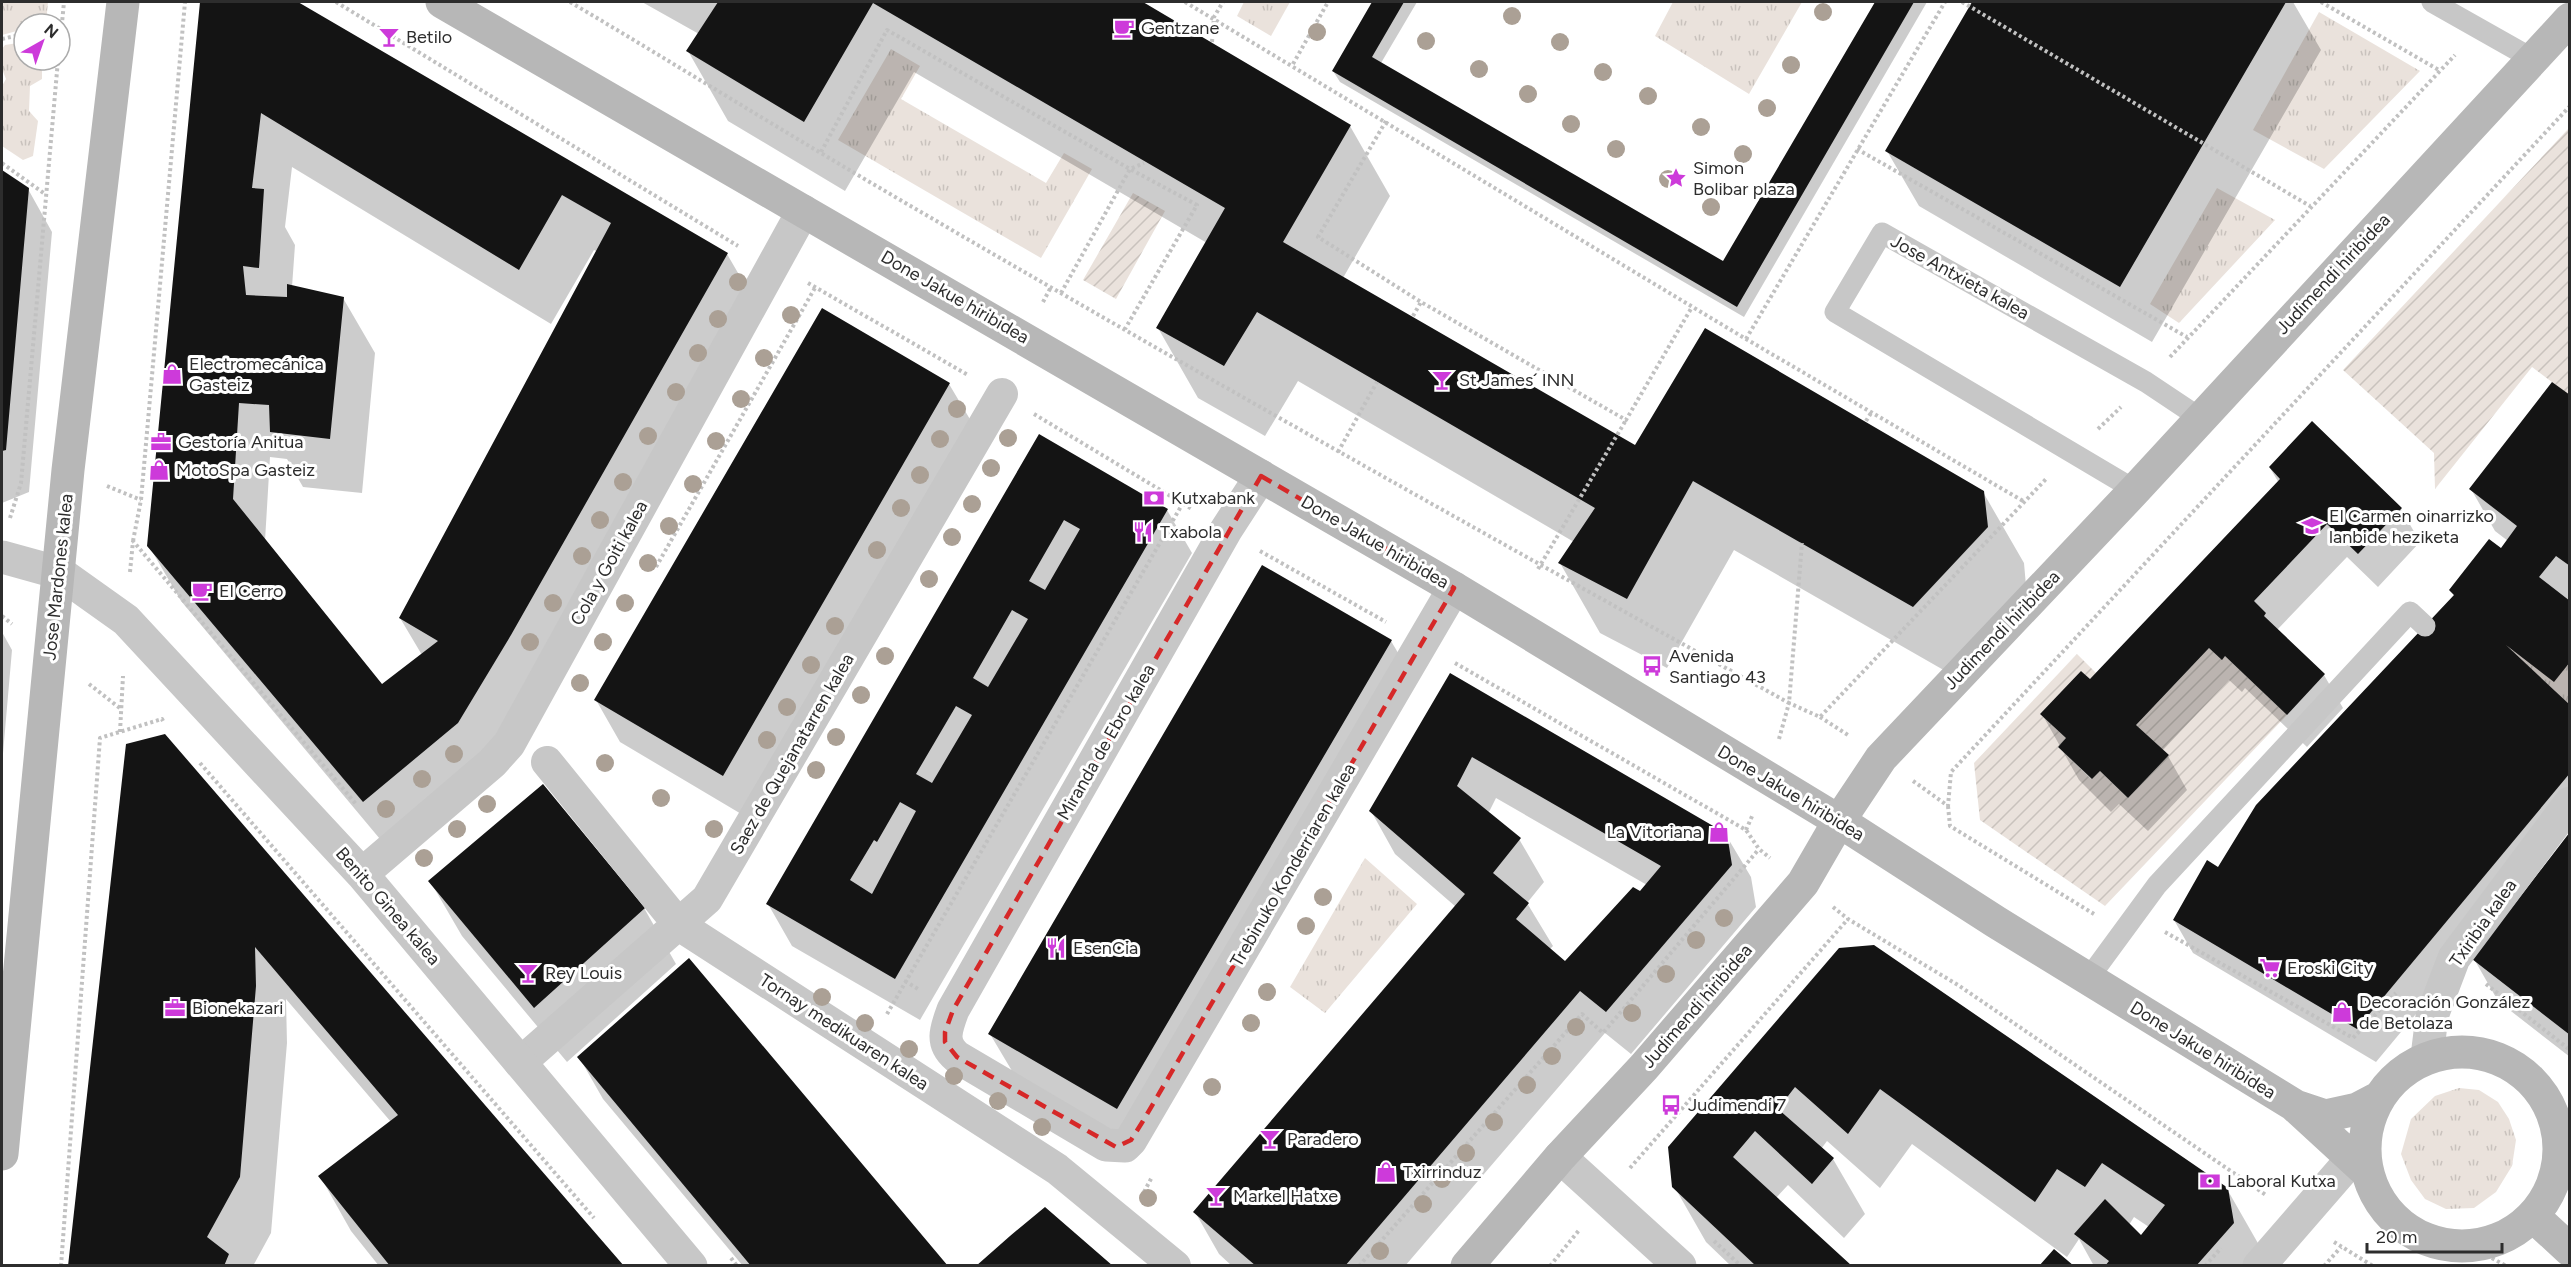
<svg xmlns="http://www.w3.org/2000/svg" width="2571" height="1267" viewBox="0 0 2571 1267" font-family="Figtree,sans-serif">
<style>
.grass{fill:url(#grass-tufts)}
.garden{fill:url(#garden-furrows)}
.shadow{fill:#0003;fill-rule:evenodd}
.building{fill:#141414;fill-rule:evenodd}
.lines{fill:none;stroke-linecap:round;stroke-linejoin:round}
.path{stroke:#c1c1c1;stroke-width:4;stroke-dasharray:3 3;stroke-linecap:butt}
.service{stroke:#c7c7c7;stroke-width:21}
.pedestrian{stroke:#c7c7c7;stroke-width:32}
.minor{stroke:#c7c7c7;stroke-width:33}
.secondary{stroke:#b7b7b7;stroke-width:33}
.tree{fill:#aba095}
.marked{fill:none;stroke:#d62828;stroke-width:4.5;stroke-dasharray:12 8;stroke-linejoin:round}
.labels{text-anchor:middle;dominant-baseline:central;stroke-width:6;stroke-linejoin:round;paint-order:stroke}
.poi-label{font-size:18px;fill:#2d2d2d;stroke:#fff;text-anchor:start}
.street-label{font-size:18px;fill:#2d2d2d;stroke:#fff}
</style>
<defs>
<pattern id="grass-tufts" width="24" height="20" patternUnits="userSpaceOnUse" patternTransform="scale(1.5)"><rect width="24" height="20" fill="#eae2dc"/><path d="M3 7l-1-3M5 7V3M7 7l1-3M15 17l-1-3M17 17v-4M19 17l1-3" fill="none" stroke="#c9c2bd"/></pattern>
<pattern id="garden-furrows" width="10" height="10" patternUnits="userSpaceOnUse" patternTransform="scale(1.5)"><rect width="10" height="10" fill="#eae2dc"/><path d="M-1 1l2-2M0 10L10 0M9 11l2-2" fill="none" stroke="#c9c2bd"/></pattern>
</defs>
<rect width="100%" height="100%" fill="#fff"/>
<path class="grass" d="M2 2H48L46 23 24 24V29L2 35Z
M1244 2H1290L1271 36 1237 16Z
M1673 2H1802L1749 94 1655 36Z
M2319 12 2420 71 2324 169 2253 130Z
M24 42V60H42V79L30 86 29 111 38 121 33 156 23 160 2 146V86L6 79 2 69V49L5 45Z
M891 49 920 66 901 99 1046 183 1064 153 1092 169 1041 258 838 140Z
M2217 188 2275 220 2179 323 2150 304Z
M2505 644 2569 662 2568 704Z
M1365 858 1417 904 1325 1013 1290 987Z
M2459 1088 2479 1090 2498 1102 2509 1119 2516 1140 2512 1166 2496 1192 2474 1208 2446 1209 2425 1199 2411 1180 2401 1154 2411 1119 2435 1096Z"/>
<path class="garden" d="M2569 128V395L2532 367 2435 489 2434 453 2343 370Z
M1133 193 1165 211 1116 299 1083 280Z
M2209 648 2222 659 2225 656 2287 715 2105 906 1980 820 1974 763 2077 654 2096 673 2090 679 2081 671 2040 714 2066 738 2058 747 2091 779 2100 771 2128 798 2169 755 2136 725Z"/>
<path class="shadow" d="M201 2H295L727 254 759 309 542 691 395 857 181 601 149 546ZM292 167 551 324 594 250 598 252 400 618 422 655 382 686 265 541 270 457 287 459 303 487 362 493 375 353 343 298 292 287 295 245 285 227Z
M642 2H1140L1350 126 1390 196 1343 278 1635 447 1983 492 2024 563 2027 597 1954 676 1734 550 1667 668 1600 633 1560 563 1574 542 1298 381 1265 436 1198 398 1158 328 1207 243 914 72 845 191 728 121 688 51 699 34Z
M1373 2H1417L1381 63 1724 264 1877 2H1927L1744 317 1340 82 1333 71Z
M1974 2H2293L2321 50 2152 342 1919 206 1887 151Z
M2 172 28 189 52 232 29 492 2 503Z
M949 384 974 426 748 818 620 742 596 700Z
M2570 397V829L2376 1062 2193 953 2174 920 2455 597 2451 590 2501 550 2508 541 2495 531 2471 489Z
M2312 423 2401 509 2420 542 2378 587 2347 557 2277 630 2324 675 2343 708 2307 747 2245 688 2242 692 2229 680 2162 751 2168 756 2187 790 2148 831 2119 804 2111 812 2079 780 2042 714 2090 682 2279 483 2270 468Z
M1040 436 1167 510 1192 553 920 1020 792 946 768 904Z
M2 632 12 650 2 765Z
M1391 641 1416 683 1142 1150 1015 1076 990 1034Z
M1450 675 1726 835 1751 877 1756 907 1631 1054 1605 1033 1405 1266H1232L1219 1254 1195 1212 1456 907 1395 854 1371 811ZM1496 798 1647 885 1565 963 1549 950 1553 946 1527 903 1544 882 1519 839 1488 814Z
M127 745 622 1266H379L351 1231 320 1176 391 1122 286 999 287 1043 271 1233 253 1266H70Z
M2570 834V1057L2498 1001 2474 959Z
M430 881 644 908 676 964 567 1062 462 936Z
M1840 950 2227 1189 2259 1245 2263 1266H2094L2079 1239 2067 1257 1912 1144 1880 1188 1827 1141 1821 1149 1833 1159 1865 1214 1844 1238 1788 1185 1776 1198 1850 1266H1731L1706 1242 1674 1186ZM2134 1217 2149 1227 2141 1237 2129 1225Z
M579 1057 946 1266H743L603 1099Z"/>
<path class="building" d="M200 2H298L728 253 511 635 458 723 363 802 147 546ZM261 113 519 270 562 195 611 223 399 618 438 641 382 684 233 499 239 403 269 405 270 432 330 439 344 297 287 284V297L246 295 243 266 259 268 264 189 252 188Z
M718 2H1143L1351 125 1283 242 1635 445 1705 328 1984 491 1988 527 1913 607 1693 481 1627 599 1558 563 1595 508 1257 312 1224 366 1156 328 1225 208 873 3 804 122 686 51Z
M1372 2H1404L1372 57 1723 261 1875 2H1914L1737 307 1332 71Z
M1972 2H2286L2120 287 1885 151Z
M2 170 29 188 6 450 2 451Z
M822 308 950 383 723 776 594 700Z
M2552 382 2570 395V566L2556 556 2539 577 2570 601V662L2554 682 2506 645 2570 705V773L2357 1029 2173 920 2207 860 2218 867 2256 805 2454 595 2449 590 2489 539 2501 548 2517 526 2469 489Z
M2312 421 2402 508 2358 554 2327 524 2254 601 2266 613 2264 616 2325 674 2287 715 2225 656 2222 660 2209 648 2136 725 2169 755 2128 798 2100 771 2092 779 2058 747 2066 738 2040 714 2081 671 2090 679 2280 479 2269 467Z
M1039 434 1168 509 895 979 766 904ZM1064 520 1080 529 1045 590 1029 581ZM1012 610 1028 619 988 687 973 678ZM956 706 972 715 932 783 916 774ZM900 802 916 811 872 894 850 880 874 840 877 842Z
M1262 565 1392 640 1117 1109 988 1034Z
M1450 673 1727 834 1732 865 1606 1012 1580 991 1345 1266H1256L1193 1212 1465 894 1369 811ZM1472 757 1661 866 1640 891 1633 887 1565 961 1516 919 1529 903 1493 873 1521 838 1457 786Z
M165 734 585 1221 624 1266H390L318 1176 398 1115 255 947 256 986 240 1177 207 1237 229 1254 224 1266H68L126 744Z
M543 784 645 908 534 1008 428 881Z
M2570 832V1035L2472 959Z
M1874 945 2228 1188 2234 1223 2196 1266H2105L2109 1261 2074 1234 2105 1199 2141 1235 2165 1205 2102 1163 2085 1187 2057 1169 2035 1202 1880 1089 1848 1134 1795 1087 1778 1109 1834 1158 1812 1184 1755 1131 1733 1157 1852 1266H1756L1672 1187 1668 1147 1839 948Z
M689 958 948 1266H751L577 1057Z
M1045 1207 1113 1266H976L1010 1236Z
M2054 1249 2074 1266H2039Z"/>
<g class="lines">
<path class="path" d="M336 2 738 246
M570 2C675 64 779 129 885 191 1184 366 1486 535 1789 703L1802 543
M1185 2 1746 339 2023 501
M1962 2 2310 206
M2321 2 2439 70
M2 39 24 34
M1212 42 1214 17 1223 2
M60 44 64 2
M1293 64 1328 2
M1386 121 1318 237 1421 302 1626 420 1692 307
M1857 149 2187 337
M821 152 887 30 1130 169 1197 205 1125 329
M2 163 45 194
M808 283 968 375
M1061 293 1130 169 1144 163
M1043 302 1051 287
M1413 316 1421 302
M1746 339 1945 2
M2170 357 2455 55
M1034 414 1192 509
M1866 421 1871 413
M2098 429 2121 407
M1338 452 1377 382
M107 486 141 500
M10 518 21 483 58 60
M133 541 141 500 185 2
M1260 551 1386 622
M656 567 816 286
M1538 569 1626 420
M130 572 133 541 356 804
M2 616 12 624
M1455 663 1746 830 1759 849 1770 858
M89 684 121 709
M1820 717 1848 735
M120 732 123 676
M1779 739 1789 703 1820 717 2047 478
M200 763 594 1218
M1913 781 1948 806 1951 772 2570 106
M1948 806 1950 826 2094 914
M1746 830 1753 814
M1833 907 1848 919 1958 985 2266 1195
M2165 932 2353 1038 2396 993
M905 981 918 989
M2486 984 2570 1050
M887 1014 1183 503
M1630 1168 1848 919
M1144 1192 1152 1177
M1714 1241 1741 1266
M2334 1242 2373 1266
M2471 1246 2506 1266
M731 1258 737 1266
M61 1266 100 738 162 719 163 721
M1359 1266 1582 1014 1603 1033 1759 849
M1550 1266 1580 1229
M2205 1266 2221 1248
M2324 1266 2341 1247"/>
<path class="service" d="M2432 2 2531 58
M2135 490 1835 312 1882 233 2146 382 2200 418
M2088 979 2157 885 2410 612 2425 626"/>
<path class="pedestrian" d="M547 762 679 925 1057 1169 1175 1266
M520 1063 707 899 1002 394"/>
<path class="minor" d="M1261 476 1226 530 953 1010C946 1029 940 1043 957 1057L1106 1145 1125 1146 1131 1140 1454 588
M2 557 60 573 126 620 362 874 691 1266
M362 874 492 763 509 744 803 211
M2427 1057 2432 1016 2454 958 2570 803
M2560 1154 2570 1153
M1560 1157 1680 1266
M2259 1266 2364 1145"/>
<path class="secondary" d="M442 2 1454 588 1839 821 1996 922 2294 1105 2366 1171
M2365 1149a97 97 0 1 1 194 0a97 97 0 1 1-194 0Z
M2295 1106 2325 1116 2357 1109 2378 1098
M2 1154 68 470 123 2
M2533 1216 2570 1250
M1467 1266 1560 1157 1644 1067 1803 883 1839 821 1881 758 2135 490 2570 19"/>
</g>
<g class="tree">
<circle cx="1823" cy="12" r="9"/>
<circle cx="1512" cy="16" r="9"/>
<circle cx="1317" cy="32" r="9"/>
<circle cx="1426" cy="41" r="9"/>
<circle cx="1560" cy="42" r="9"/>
<circle cx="1791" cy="65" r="9"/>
<circle cx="1479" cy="69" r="9"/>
<circle cx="1603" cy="72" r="9"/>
<circle cx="1528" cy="94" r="9"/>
<circle cx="1648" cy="96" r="9"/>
<circle cx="1767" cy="108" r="9"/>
<circle cx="1571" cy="124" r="9"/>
<circle cx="1701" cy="127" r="9"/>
<circle cx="1616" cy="149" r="9"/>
<circle cx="1743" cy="154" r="9"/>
<circle cx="1668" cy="179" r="9"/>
<circle cx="1711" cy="207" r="9"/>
<circle cx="738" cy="282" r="9"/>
<circle cx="791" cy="315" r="9"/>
<circle cx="718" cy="319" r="9"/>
<circle cx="698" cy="353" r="9"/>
<circle cx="764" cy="358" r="9"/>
<circle cx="676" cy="392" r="9"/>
<circle cx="741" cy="399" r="9"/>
<circle cx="957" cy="409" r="9"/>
<circle cx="648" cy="436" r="9"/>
<circle cx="1008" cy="438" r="9"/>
<circle cx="940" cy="439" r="9"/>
<circle cx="716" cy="441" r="9"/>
<circle cx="991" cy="468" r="9"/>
<circle cx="920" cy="475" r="9"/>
<circle cx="623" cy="482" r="9"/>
<circle cx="693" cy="484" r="9"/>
<circle cx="972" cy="504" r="9"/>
<circle cx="901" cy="508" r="9"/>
<circle cx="600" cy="520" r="9"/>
<circle cx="669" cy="526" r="9"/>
<circle cx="952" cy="537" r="9"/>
<circle cx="877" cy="550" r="9"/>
<circle cx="582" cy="556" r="9"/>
<circle cx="648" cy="563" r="9"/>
<circle cx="929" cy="579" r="9"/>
<circle cx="553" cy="603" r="9"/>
<circle cx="625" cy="603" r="9"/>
<circle cx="835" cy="626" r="9"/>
<circle cx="530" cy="642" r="9"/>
<circle cx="603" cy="642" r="9"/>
<circle cx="885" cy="656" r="9"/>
<circle cx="811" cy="665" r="9"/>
<circle cx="580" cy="683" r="9"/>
<circle cx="861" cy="695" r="9"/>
<circle cx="787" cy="707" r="9"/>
<circle cx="836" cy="737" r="9"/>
<circle cx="767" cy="740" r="9"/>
<circle cx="454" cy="754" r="9"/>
<circle cx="605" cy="763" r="9"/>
<circle cx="816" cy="770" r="9"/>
<circle cx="422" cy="779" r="9"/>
<circle cx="661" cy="798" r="9"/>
<circle cx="487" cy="804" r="9"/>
<circle cx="386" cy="809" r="9"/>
<circle cx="457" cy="829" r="9"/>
<circle cx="714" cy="829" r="9"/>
<circle cx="424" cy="858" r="9"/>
<circle cx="1323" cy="897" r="9"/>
<circle cx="1724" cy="918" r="9"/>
<circle cx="1306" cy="926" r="9"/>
<circle cx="1696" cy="940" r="9"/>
<circle cx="1666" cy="974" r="9"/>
<circle cx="1267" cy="992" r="9"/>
<circle cx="822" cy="997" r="9"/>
<circle cx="1632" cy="1013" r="9"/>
<circle cx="865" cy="1023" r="9"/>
<circle cx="1251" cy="1023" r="9"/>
<circle cx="1576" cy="1027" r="9"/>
<circle cx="909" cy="1049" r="9"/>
<circle cx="1552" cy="1056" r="9"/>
<circle cx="954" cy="1076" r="9"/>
<circle cx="1527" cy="1085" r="9"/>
<circle cx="1212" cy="1087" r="9"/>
<circle cx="998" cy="1101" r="9"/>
<circle cx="1494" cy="1122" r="9"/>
<circle cx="1042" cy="1127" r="9"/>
<circle cx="1466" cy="1153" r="9"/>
<circle cx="1442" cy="1179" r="9"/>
<circle cx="1148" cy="1198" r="9"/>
<circle cx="1423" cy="1204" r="9"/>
<circle cx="1380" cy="1251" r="9"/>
</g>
<path class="marked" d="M1261 476 1454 588 1143 1121 1131 1140 1116 1147 957 1057 945 1042V1032L953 1010Z"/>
<defs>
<g id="cafe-bare" transform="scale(1.62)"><path d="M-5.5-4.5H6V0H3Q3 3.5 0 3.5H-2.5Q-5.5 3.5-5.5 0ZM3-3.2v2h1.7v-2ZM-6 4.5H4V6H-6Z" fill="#cd3ada" stroke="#fff" stroke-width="2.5" paint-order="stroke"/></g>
<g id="bar-bare" transform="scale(1.62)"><path d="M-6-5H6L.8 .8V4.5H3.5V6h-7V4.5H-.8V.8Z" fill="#cd3ada" stroke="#fff" stroke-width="2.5" paint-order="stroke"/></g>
<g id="sight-bare" transform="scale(1.62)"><path d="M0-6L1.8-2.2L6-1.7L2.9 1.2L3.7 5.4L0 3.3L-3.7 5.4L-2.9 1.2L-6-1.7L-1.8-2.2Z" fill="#cd3ada" stroke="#fff" stroke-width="2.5" paint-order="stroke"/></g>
<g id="shop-bare" transform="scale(1.62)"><path d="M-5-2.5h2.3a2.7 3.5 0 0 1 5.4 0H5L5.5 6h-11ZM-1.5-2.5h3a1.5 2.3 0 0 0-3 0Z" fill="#cd3ada" stroke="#fff" stroke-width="2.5" paint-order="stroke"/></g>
<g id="office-bare" transform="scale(1.62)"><path d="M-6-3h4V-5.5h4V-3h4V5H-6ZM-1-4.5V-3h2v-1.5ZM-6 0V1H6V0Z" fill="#cd3ada" stroke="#fff" stroke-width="2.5" paint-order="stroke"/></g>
<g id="bank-bare" transform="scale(1.62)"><path d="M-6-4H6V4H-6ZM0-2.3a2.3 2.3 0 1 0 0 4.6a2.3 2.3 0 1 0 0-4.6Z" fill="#cd3ada" stroke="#fff" stroke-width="2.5" paint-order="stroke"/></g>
<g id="university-bare" transform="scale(1.62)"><path d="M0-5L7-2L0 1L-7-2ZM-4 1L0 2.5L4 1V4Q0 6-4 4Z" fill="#cd3ada" stroke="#fff" stroke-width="2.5" paint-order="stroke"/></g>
<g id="restaurant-bare" transform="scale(1.62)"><path d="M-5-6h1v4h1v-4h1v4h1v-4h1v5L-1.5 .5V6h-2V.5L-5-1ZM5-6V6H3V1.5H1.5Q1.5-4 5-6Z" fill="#cd3ada" stroke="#fff" stroke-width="2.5" paint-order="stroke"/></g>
<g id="bus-bare" transform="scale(1.62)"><path d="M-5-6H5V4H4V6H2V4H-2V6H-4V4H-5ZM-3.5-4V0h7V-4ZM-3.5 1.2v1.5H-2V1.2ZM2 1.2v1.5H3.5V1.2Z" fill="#cd3ada" stroke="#fff" stroke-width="2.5" paint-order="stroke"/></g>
<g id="supermarket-bare" transform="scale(1.62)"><path d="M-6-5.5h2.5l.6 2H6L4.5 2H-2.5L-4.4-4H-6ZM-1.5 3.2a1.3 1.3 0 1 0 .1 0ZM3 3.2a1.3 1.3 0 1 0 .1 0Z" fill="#cd3ada" stroke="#fff" stroke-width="2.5" paint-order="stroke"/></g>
</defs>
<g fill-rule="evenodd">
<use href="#cafe-bare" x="1124" y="28"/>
<use href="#bar-bare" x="389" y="37"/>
<use href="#sight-bare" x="1676" y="178"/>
<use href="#shop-bare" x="172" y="374"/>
<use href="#bar-bare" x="1442" y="380"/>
<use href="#office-bare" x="161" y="442"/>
<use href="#shop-bare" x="159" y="470"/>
<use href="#bank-bare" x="1154" y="498"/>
<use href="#university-bare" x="2312" y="526"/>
<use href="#restaurant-bare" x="1143" y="532"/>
<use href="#cafe-bare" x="202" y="591"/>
<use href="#bus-bare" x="1652" y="666"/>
<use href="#shop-bare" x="1719" y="832"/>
<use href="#restaurant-bare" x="1056" y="948"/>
<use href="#supermarket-bare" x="2270" y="968"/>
<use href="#bar-bare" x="528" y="973"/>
<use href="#office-bare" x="175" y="1008"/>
<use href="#shop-bare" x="2342" y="1012"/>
<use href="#bus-bare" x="1671" y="1105"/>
<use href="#bar-bare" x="1270" y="1139"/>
<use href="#shop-bare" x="1386" y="1172"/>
<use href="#bank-bare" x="2210" y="1181"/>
<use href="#bar-bare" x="1216" y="1196"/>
</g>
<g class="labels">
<g class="poi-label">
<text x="1141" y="28">Gentzane</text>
<text x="406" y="37">Betilo</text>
<text x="1693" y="168">Simon<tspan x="1693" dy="21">Bolibar plaza</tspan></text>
<text x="189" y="364">Electromecánica<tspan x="189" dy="21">Gasteiz</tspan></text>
<text x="1459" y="380">St James´ INN</text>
<text x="178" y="442">Gestoría Anitua</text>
<text x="176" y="470">MotoSpa Gasteiz</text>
<text x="1171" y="498">Kutxabank</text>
<text x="2329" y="516">El Carmen oinarrizko<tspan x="2329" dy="21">lanbide heziketa</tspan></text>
<text x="1160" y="532">Txabola</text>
<text x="219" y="591">El Cerro</text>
<text x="1669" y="656">Avenida<tspan x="1669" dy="21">Santiago 43</tspan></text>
<text x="1702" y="832" text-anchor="end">La Vitoriana</text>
<text x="1073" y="948">EsenCia</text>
<text x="2287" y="968">Eroski City</text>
<text x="545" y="973">Rey Louis</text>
<text x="2359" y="1002">Decoración González<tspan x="2359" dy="21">de Betolaza</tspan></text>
<text x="192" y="1008">Bionekazari</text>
<text x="1688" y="1105">Judimendi 7</text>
<text x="1287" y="1139">Paradero</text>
<text x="1403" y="1172">Txirrinduz</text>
<text x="2227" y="1181">Laboral Kutxa</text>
<text x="1233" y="1196">Markel Hatxe</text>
</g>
<g class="street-label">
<text transform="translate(2333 274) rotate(-47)">Judimendi hiribidea</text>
<text transform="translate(1960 277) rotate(29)">Jose Antxieta kalea</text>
<text transform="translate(955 297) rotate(30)">Done Jakue hiribidea</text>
<text transform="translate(1375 542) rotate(30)">Done Jakue hiribidea</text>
<text transform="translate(609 563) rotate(-61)">Cola y Goiti kalea</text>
<text transform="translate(58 577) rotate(-84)">Jose Mardones kalea</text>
<text transform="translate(2002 630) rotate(-46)">Judimendi hiribidea</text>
<text transform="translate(1106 742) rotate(-60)">Miranda de Ebro kalea</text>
<text transform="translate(792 754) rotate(-60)">Saez de Quejanatarren kalea</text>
<text transform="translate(1791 793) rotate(31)">Done Jakue hiribidea</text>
<text transform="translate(1293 865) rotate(-60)">Trebinuko Konderriaren kalea</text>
<text transform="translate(388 906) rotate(49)">Benito Ginea kalea</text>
<text transform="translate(2483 923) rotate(-55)">Txiribia kalea</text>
<text transform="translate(1697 1006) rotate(-49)">Judimendi hiribidea</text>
<text transform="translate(844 1032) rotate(33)">Tornay medikuaren kalea</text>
<text transform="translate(2203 1050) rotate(32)">Done Jakue hiribidea</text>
</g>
</g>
<rect width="2571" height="1267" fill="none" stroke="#2d2d2d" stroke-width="6"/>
<g transform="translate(42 42) rotate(40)"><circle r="28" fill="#ffffff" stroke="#ababab" stroke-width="1.5"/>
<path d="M0-4.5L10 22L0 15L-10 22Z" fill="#cd3ada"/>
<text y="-9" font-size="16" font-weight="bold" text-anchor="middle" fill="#2d2d2d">N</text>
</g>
<path d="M2367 1243v9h135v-9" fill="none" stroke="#2d2d2d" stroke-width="3"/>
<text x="2376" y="1243" font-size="18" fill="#2d2d2d" stroke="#ffffff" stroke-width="4.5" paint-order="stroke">20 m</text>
</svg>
